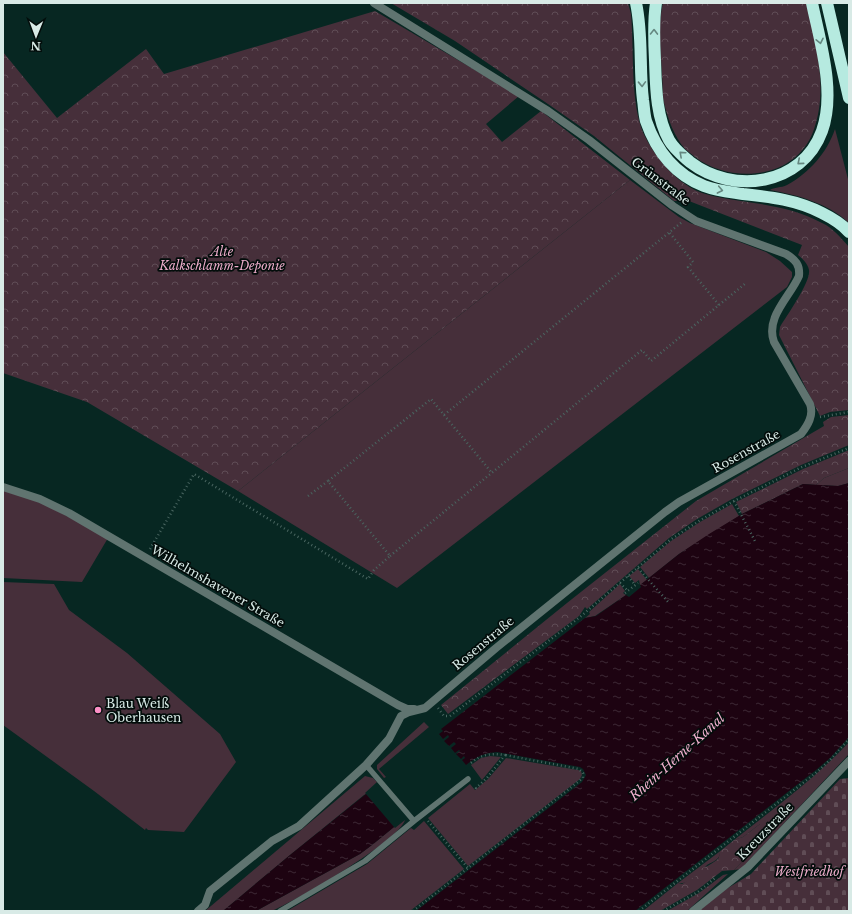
<svg xmlns="http://www.w3.org/2000/svg" width="852" height="914" viewBox="0 0 852 914" font-family="'Libre Baskerville',serif">
<style>
.green{fill:#462f3a}
.forest{fill:url(#forest-crowns)}
.cemetery{fill:url(#cemetery-stones)}
.water{fill:url(#water-ripples)}
.lines{fill:none;stroke-linecap:round;stroke-linejoin:round}
.path{stroke:#4a6661;stroke-width:2.5;stroke-dasharray:1 3;stroke-linecap:butt}
.lane{stroke:#607470;stroke-width:5.5}
.street{stroke:#607470;stroke-width:8}
.highway{stroke:#b6eae0;stroke-width:12}
.oneway{stroke:#658780}
.poi-dot{fill:#fb8fc5;stroke:#030d0b;stroke-width:1.5}
.labels{text-anchor:middle;dominant-baseline:central;stroke-width:3.5;stroke-linejoin:round;paint-order:stroke}
.street-label{font-size:12px;fill:#d8eae6;stroke:#030d0b}
.park-label{font-size:12px;font-style:italic;fill:#ebabc9;stroke:#030d0b}
.poi-label{font-size:12px;fill:#d8eae6;stroke:#030d0b;text-anchor:start}
.water-label{font-size:13px;font-style:italic;fill:#f1b0cf;stroke:#030d0b}
</style>
<defs>
<pattern id="forest-crowns" width="20" height="18" patternUnits="userSpaceOnUse"><rect width="20" height="18" fill="#462f3a"/><path d="M2 6a3 3 0 1 1 6 0M12 15a3 3 0 1 1 6 0" fill="none" stroke="#604d56"/></pattern>
<pattern id="cemetery-stones" width="16" height="16" patternUnits="userSpaceOnUse"><rect width="16" height="16" fill="#462f3a"/><path d="M2 7V4a2 2 0 0 1 4 0v3zM10 15v-3a2 2 0 0 1 4 0v3z" fill="#604d56"/></pattern>
<pattern id="water-ripples" width="26" height="14" patternUnits="userSpaceOnUse"><rect width="26" height="14" fill="#1d0311"/><path d="M2 4q2-2 4 0t4 0M15 11q2-2 4 0t4 0" fill="none" stroke="#3d2834"/></pattern>
</defs>
<rect width="100%" height="100%" fill="#072722"/>
<path class="green" d="M835 129 849 183V223C828 203 797 195 770 190 774 187 781 188 787 185 809 173 827 153 835 129Z
M630 180 679 217 690 223 766 252 780 261 792 272V277L787 287 397 588 238 491Z
M849 468V483L838 486 816 485 824 478Z
M3 490 39 501 108 538 82 582 3 578Z
M732 504 739 516 679 554 649 578 640 567 671 541 700 522Z
M638 569 647 580 640 585 639 580 635 583 629 576Z
M3 582 54 584 69 610 127 653 220 734 236 762 184 832 148 830 146 828 145 830 94 791 3 725Z
M620 584 625 591 623 593 626 595 595 616 585 618 590 614 589 612Z
M424 722 429 727 379 769 386 777 384 778 377 769V765Z
M849 742V754L741 869 734 870 776 826 760 824 743 837 734 840C773 809 815 779 849 742Z
M490 756 501 757 482 780 471 765 481 758Z
M506 758 578 770 581 771 582 775 580 779 468 866 428 818 470 784 475 790 488 779Z
M365 776 373 778 377 782 365 793 366 794 364 795 290 855 223 911H205Z
M405 820C399 841 297 900 274 910 269 912 261 911 256 911L360 854 372 845 394 827 395 828Z
M424 821 464 869 410 911H287L367 864 411 828 414 830Z
M719 852C719 854 720 856 718 858 716 861 710 863 707 865 700 872 690 885 678 883Z"/>
<path class="forest" d="M391 3H628L631 14C634 48 631 88 639 120 642 134 651 148 660 160 671 174 685 187 702 193 715 197 728 199 741 201 769 205 797 209 822 223 833 228 841 238 849 247V410L830 412 820 416 779 335 780 327C787 315 811 282 809 270 808 264 803 259 798 255L802 245 689 201H674L594 136 548 104 455 41Z
M663 3H807C816 44 829 90 813 132 795 179 732 185 695 157 692 154 688 152 685 149 674 136 668 119 664 103 662 94 663 84 662 76 661 52 657 26 663 3Z
M375 11 519 96 486 124 502 142 541 111 630 180 238 491 87 402 3 373V52L57 118 146 49 164 74Z
M849 415V445L801 465 732 499 697 519 669 538 587 609 585 607 579 616 448 714 441 705 567 603 696 501 824 426 823 422 831 417Z
M849 450V468L824 478 816 485 803 484 742 514 736 502 803 469Z
M771 821 776 822V826L734 870 722 871 697 890 660 911H643L678 883 682 884 696 876V871L699 869C703 869 715 862 718 859 720 856 719 854 719 852L734 840 743 837 760 824Z
M728 874 687 911H667L699 893 723 875Z"/>
<path class="cemetery" d="M849 778V911H699L723 891 751 874 840 779Z"/>
<path class="water" d="M849 483V737L830 758 816 770 635 911H416L582 782 586 775 583 769 580 767 497 752C484 753 476 757 466 765L462 760 465 758 464 756 461 759 456 754 460 751 459 750 455 753 451 748 456 744 454 742 449 746 444 741 449 737 448 735 443 739 439 734 443 731 441 729 585 618 596 616 626 595 629 597 641 587 640 585 679 554 709 534 742 514 803 484 838 486Z
M366 794 394 827 372 845 360 854 256 911H223L290 855Z"/>
<g class="lines">
<path class="path" d="M719 305 746 283
M444 415 492 473
M820 417 849 412
M308 496 328 481
M734 501 756 543
M150 549 194 474 368 579 374 570 390 556 328 481 431 399 444 415 682 222
M390 556 642 350 651 361 719 305 688 267 693 262 669 232
M638 568 669 603
M628 576 635 585
M620 583 628 591
M625 593 638 583
M438 708 444 716H450L580 617 670 540 699 521 734 501 802 467 849 448
M471 763C481 754 492 753 505 755L487 778 476 788 474 785
M428 821 468 868
M413 911 583 778V773L579 769 505 755
M639 911 817 772 831 759 849 739
M663 911 698 892 715 878"/>
<path class="lane" d="M414 821 468 779
M280 911 365 861 414 821 366 765"/>
<path class="street" d="M3 487 40 499 69 513 398 705 407 709H414
M198 911 205 905 210 891 272 841 299 826 366 765 389 739 401 716 409 712 425 708 496 648 665 512 679 502 801 434C808 425 814 415 810 404L774 342C765 317 790 297 799 276 800 265 796 260 786 254L696 221 673 206 589 140 548 111 374 3
M693 911 748 867 849 761"/>
<path class="highway" d="M636 3C643 35 639 68 643 100 644 106 644 114 646 121 656 150 674 174 704 186 717 191 730 192 743 194 771 197 797 200 822 213 832 218 842 224 849 232
M656 3C653 22 654 41 655 60 656 88 656 116 669 140 674 149 682 155 690 162 733 195 802 186 822 131 836 92 820 42 812 3
M827 3 849 98"/>
</g>
<defs><path id="oneway-chevron" d="M-2-3.5L2.5 0L-2 3.5" fill="none" stroke-width="1.6" stroke-linecap="round" stroke-linejoin="round"/></defs>
<g class="oneway">
<use href="#oneway-chevron" transform="translate(654 32) rotate(-89)"/>
<use href="#oneway-chevron" transform="translate(820 41) rotate(78)"/>
<use href="#oneway-chevron" transform="translate(642 84) rotate(88)"/>
<use href="#oneway-chevron" transform="translate(682 154) rotate(-138)"/>
<use href="#oneway-chevron" transform="translate(800 162) rotate(140)"/>
<use href="#oneway-chevron" transform="translate(720 190) rotate(11)"/>
</g>
<circle class="poi-dot" cx="98" cy="710" r="4"/>
<g class="labels">
<g class="street-label">
<text transform="translate(661 181) rotate(37)">Grünstraße</text>
<text transform="translate(746 451) rotate(-29)">Rosenstraße</text>
<text transform="translate(218 586) rotate(30)">Wilhelmshavener Straße</text>
<text transform="translate(483 643) rotate(-40)">Rosenstraße</text>
<text transform="translate(765 831) rotate(-46)">Kreuzstraße</text>
</g>
<g class="park-label">
<text x="222" y="251">Alte<tspan x="222" dy="14">Kalkschlamm-Deponie</tspan></text>
<text x="809" y="871">Westfriedhof</text>
</g>
<g class="poi-label">
<text x="106" y="703">Blau Weiß<tspan x="106" dy="14">Oberhausen</tspan></text>
</g>
<g class="water-label">
<text transform="translate(677 757) rotate(-42)">Rhein-Herne-Kanal</text>
</g>
</g>
<rect width="852" height="914" fill="none" stroke="#d8eae6" stroke-width="8"/>
<g transform="translate(36 36) rotate(181)" stroke="#030d0b" stroke-width="3" paint-order="stroke">
<path d="M0-3L7 15L0 10L-7 15Z" fill="#d8eae6"/>
<text y="-6" font-size="11" font-weight="bold" text-anchor="middle" fill="#d8eae6">N</text>
</g>
</svg>
